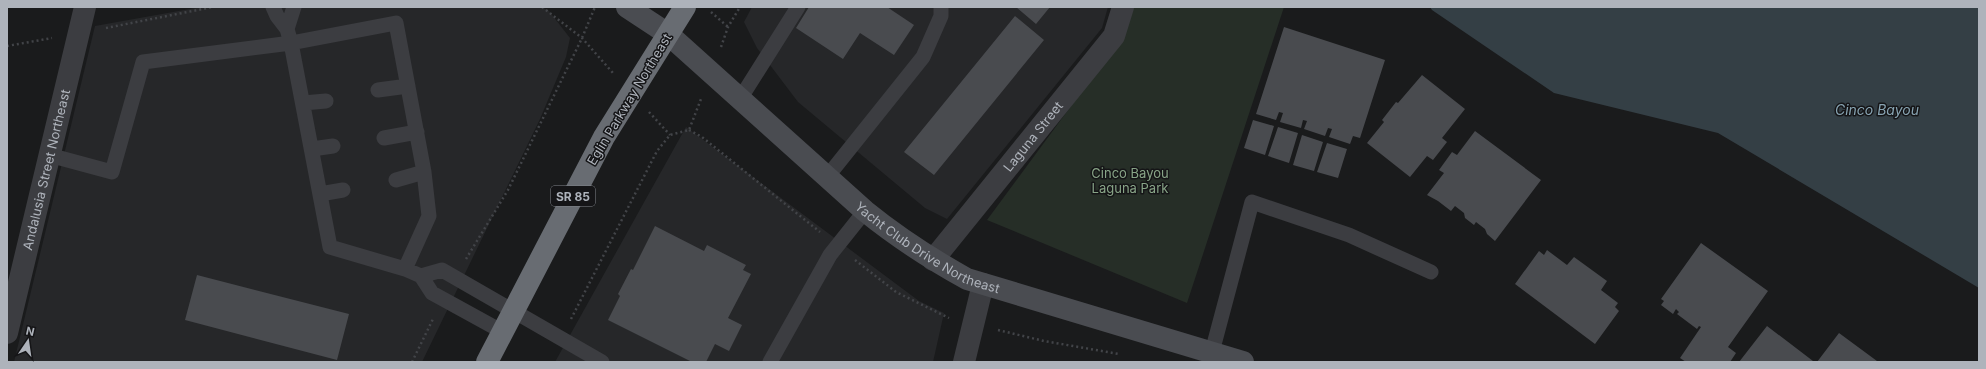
<svg xmlns="http://www.w3.org/2000/svg" width="1986" height="369" viewBox="0 0 1986 369" font-family="Inter,sans-serif">
<style>
.built{fill:#262729}
.green{fill:#262e27}
.water{fill:#343f45}
.building{fill:#494b4f}
.lines{fill:none;stroke-linecap:round;stroke-linejoin:round}
.path{stroke:#424448;stroke-width:2.5;stroke-dasharray:2 3;stroke-linecap:butt}
.lane{stroke:#3c3d41;stroke-width:15}
.street{stroke:#3c3d41;stroke-width:22}
.secondary{stroke:#4a4c51;stroke-width:22}
.highway{stroke:#686c72;stroke-width:22}
.labels{text-anchor:middle;dominant-baseline:central;stroke-width:3;stroke-linejoin:round;paint-order:stroke}
.shield{fill:#151517;stroke:#80848a;stroke-width:1}
.shield-label{font-size:12px;font-weight:bold;fill:#aeb3bb}
.street-label{font-size:13px;fill:#aeb3bb;stroke:#151517}
.park-label{font-size:13px;fill:#88a487;stroke:#151517}
.water-label{font-size:14px;font-style:italic;fill:#88a4b2;stroke:#151517}
</style>
<rect width="100%" height="100%" fill="#1a1b1c"/>
<path class="built" d="M201 7H542L549 11 570 38 566 57 540 119 422 362H14L95 26Z
M752 7H1108L1102 28 947 219 925 208 798 102 757 48 744 22Z
M686 127 919 301 944 313 933 362H555Z"/>
<path class="green" d="M1129 7H1284L1187 303 987 220 1088 83Z"/>
<path class="water" d="M1430 7H1979V288L1718 133 1554 93 1432 10Z"/>
<path class="building" d="M809 7H887L914 25 894 55 860 33 843 59 796 28Z
M1016 7H1050L1036 24Z
M1015 16 1044 40 934 175 904 152Z
M1284 27 1385 60 1360 138 1353 136 1350 144 1329 137 1332 129 1328 128 1325 136 1304 129 1307 121 1303 120 1301 128 1280 122 1283 113 1279 112 1276 120 1256 114Z
M1422 75 1465 109 1442 138 1447 142 1433 160 1427 156 1410 177 1367 143 1384 122 1382 120 1396 102 1398 103Z
M1253 120 1274 126 1265 155 1244 148Z
M1278 127 1298 133 1289 163 1268 156Z
M1475 131 1541 180 1495 241 1487 234 1485 229 1476 222 1474 225 1465 218 1464 213 1455 206 1451 211 1438 201 1427 195 1444 173 1439 170 1452 152 1457 155Z
M1302 135 1323 142 1314 171 1293 165Z
M1327 143 1347 149 1338 178 1317 172Z
M655 226 704 251 707 245 746 265 743 270 751 274 728 318 742 325 729 351 715 344 706 362H692L608 320 620 296 618 294 631 269 633 270Z
M1701 243 1768 291 1728 347 1736 353 1730 362H1686L1680 358 1701 327 1699 326 1697 329 1677 314 1679 312 1676 309 1673 314 1661 305 1664 301 1661 299Z
M1547 250 1567 265 1574 257 1607 281 1601 290 1618 303 1615 307 1619 311 1595 344 1515 284 1539 251 1544 255Z
M197 275 349 314 337 360 185 320Z
M1767 326 1813 361V362H1739Z
M1839 333 1877 361 1876 362H1817Z"/>
<g class="lines">
<path class="path" d="M542 7 582 38 613 73
M711 12 728 27
M106 28 213 7
M7 46 52 38
M721 47 728 27 740 7
M649 112 670 135
M689 130 702 137 820 232
M466 259 508 190 582 38 595 7
M855 260 896 292 949 318
M571 319 657 151 670 135 689 130 701 99
M998 330 1044 341 1119 354
M412 362 433 319"/>
<path class="lane" d="M287 29 294 7
M378 90 408 86
M740 99 798 7
M303 103 326 101
M384 138 417 132
M312 149 333 146
M49 155 112 172 143 62 291 43 287 29 277 16 273 7
M827 177 923 57 941 16V7
M396 180 424 172
M320 194 343 190
M405 269 429 216 424 172 396 23 291 43 330 247 405 269 421 276 432 293 503 332
M421 276 442 270 602 362
M1212 352 1252 202 1349 235 1431 272
M770 362 830 255 865 211"/>
<g class="street">
<path id="s1" d="M933 260 1114 36 1123 7"/>
<path id="s2" d="M7 333 85 7"/>
<path d="M964 362 983 284"/>
</g>
<path class="secondary" id="s3" d="M627 7 668 34 865 211C897 237 931 259 967 279L1243 362"/>
<path class="highway" d="M487 362 604 137 685 7"/>
</g>
<g class="labels">
<rect class="shield" x="551" y="186" width="44" height="20" rx="3"/>
<g class="shield-label">
<text x="573" y="196">SR 85</text>
</g>
<g class="street-label">
<text transform="translate(629 99) rotate(-59)">Eglin Parkway Northeast</text>
<text stroke="none"><textPath href="#s1" startOffset="159">Laguna Street</textPath></text>
<text stroke="none"><textPath href="#s2" startOffset="168">Andalusia Street Northeast</textPath></text>
<text stroke="none"><textPath href="#s3" startOffset="387">Yacht Club Drive Northeast</textPath></text>
</g>
<g class="park-label">
<text x="1130" y="173">Cinco Bayou<tspan x="1130" dy="15">Laguna Park</tspan></text>
</g>
<g class="water-label">
<text x="1877" y="109">Cinco Bayou</text>
</g>
</g>
<rect width="1986" height="369" fill="none" stroke="#aeb3bb" stroke-width="16"/>
<g transform="translate(28 341) rotate(13)" stroke="#151517" stroke-width="3" paint-order="stroke">
<path d="M0-3L7 15L0 10L-7 15Z" fill="#aeb3bb"/>
<text y="-6" font-size="11" font-weight="bold" text-anchor="middle" fill="#aeb3bb">N</text>
</g>
</svg>
